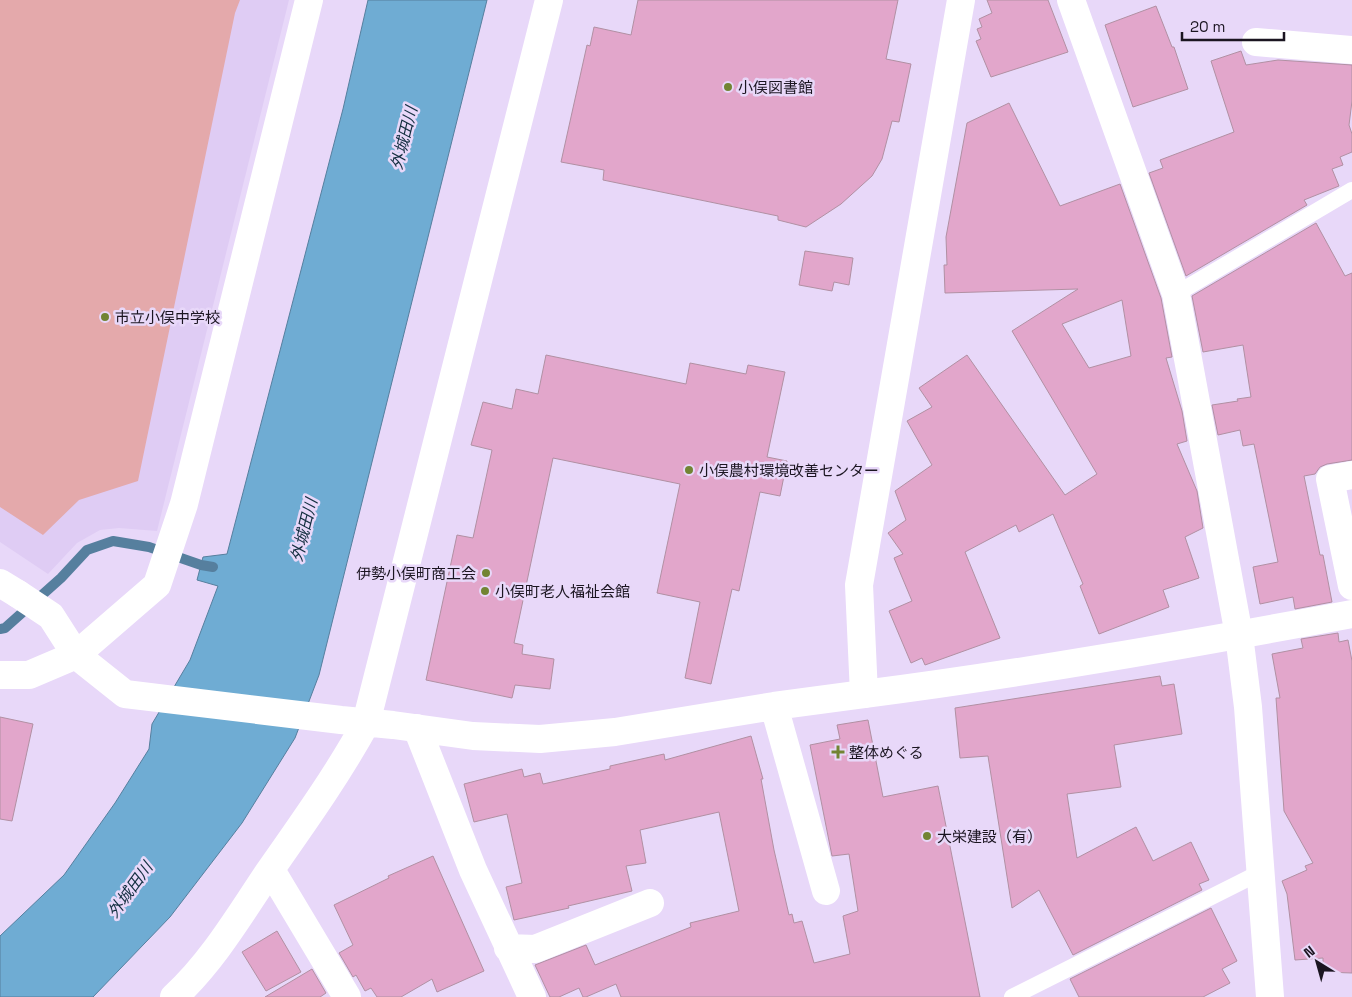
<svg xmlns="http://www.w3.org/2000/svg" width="1352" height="997" viewBox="0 0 1352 997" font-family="'Space Grotesk','Noto Sans JP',sans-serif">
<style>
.built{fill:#dfccf4}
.green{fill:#e4a9ab}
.water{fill:#6facd3;stroke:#567f9e}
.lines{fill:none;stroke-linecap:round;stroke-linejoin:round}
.stream{stroke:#567f9e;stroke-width:10}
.building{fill:#e2a6cb;stroke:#b190a3;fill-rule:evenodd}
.lane{stroke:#fff;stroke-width:16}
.street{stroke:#fff;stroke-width:28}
.secondary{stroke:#fff;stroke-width:28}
.poi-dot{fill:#728433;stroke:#e8d8f9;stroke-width:2}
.labels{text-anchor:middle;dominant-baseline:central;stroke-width:5;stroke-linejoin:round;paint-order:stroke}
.poi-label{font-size:15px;fill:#1b1521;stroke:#e8d8f9;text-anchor:start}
.water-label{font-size:16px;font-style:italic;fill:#122e3f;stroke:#e8d8f9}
</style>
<rect width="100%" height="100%" fill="#e8d8f9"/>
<path class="built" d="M0 0H289L157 531 119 528 100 530 77 543 48 574 0 542Z"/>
<path class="green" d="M0 0H240L235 13 138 481 79 500 43 535 0 507Z"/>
<path class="water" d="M368 0H487L319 675 295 738 242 823 170 917 93 997H0V936L64 875 115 803 149 749 152 724 190 660 218 586 197 580 203 557 227 554 343 109Z"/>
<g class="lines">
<path class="stream" d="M0 629 5 628 61 578 87 550 113 541 149 547 201 565 213 567"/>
</g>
<path class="building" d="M638 0H898L886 59 911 64 899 122 892 121 882 159 872 176 841 204 806 227 778 220V216L603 180 604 170 561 162 587 45 590 46 594 27 631 35Z
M987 0H1048L1068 52 991 77 976 41 981 39 977 29 982 27 979 19 992 13Z
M1156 6 1172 47H1174L1188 89 1133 107 1105 25Z
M1241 51 1246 65 1278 60 1352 65V101L1349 125 1352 134V152L1340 157 1343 165 1332 169 1339 186 1304 200 1307 205 1186 276 1149 173 1163 168 1160 160 1234 132 1211 61Z
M1009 103 1060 206 1120 184 1161 298 1172 357 1166 358 1182 411 1187 441 1177 444 1197 491 1203 528 1185 537 1199 578 1163 590 1169 607 1099 634 1080 586 1083 584 1053 514 1019 532 1016 525 965 552 1000 638 925 665 922 658 911 663 889 611 912 601 894 558 903 554 888 533 906 520 895 491 932 465 907 421 932 407 919 388 967 355 1065 495 1097 474 1012 331 1078 289 945 293 944 265H947L946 237 967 123ZM1122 300 1131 356 1089 368 1062 324Z
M1316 223 1345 276 1352 273V460L1327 464 1320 467 1315 474 1304 476 1320 555H1323L1332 602 1295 609 1293 597 1260 604 1253 567 1278 562 1254 444 1243 446 1240 430 1218 435 1212 405 1238 401 1237 399 1251 397 1243 345 1203 352 1192 296Z
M805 251 853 258 849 285 834 282 832 291 799 285Z
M546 355 686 384 690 363 746 374 748 365 785 372 767 457 787 461 780 496 760 492 739 591 732 589 711 684 685 678 700 602 657 593 680 484 553 458 514 643 523 645 522 654 554 659 550 689 515 685 512 698 426 680 457 535 473 538 492 450 471 445 483 402 512 409 516 389 538 394Z
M1338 633 1339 642 1348 640 1352 661V973L1323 972V958L1295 960 1287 894 1282 881 1307 870 1305 866 1313 863 1284 811 1276 698H1280L1272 654 1303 648 1301 639Z
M1160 676 1162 686 1174 684 1182 734 1114 745 1121 787 1067 794 1077 858 1136 827 1153 861 1191 842 1209 880 1199 884 1202 890 1073 955 1039 890 1012 908 988 756 960 758 955 708Z
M0 717 33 724 12 821 0 819Z
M868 720 883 797 938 786 980 997H621L616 984 586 997H583L579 988 559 997H550L535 965 586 945 595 965 691 927 690 923 739 911 719 812 640 830 646 863 626 866 632 891 568 906 569 908 514 920 506 887 522 883 507 814 474 822 464 784 522 769 524 777 540 773 543 784 610 769V766L664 754 665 760 751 736 763 779H761L774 850 789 915 792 914 794 923 802 921 814 963 850 954 843 916 858 911 849 854 832 856 810 745 840 739 837 725Z
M433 856 484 971 437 992 432 979 401 997H377L371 988 365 991 356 975 353 977 339 953 353 945 334 905 389 878 388 876Z
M1211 908 1237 961 1222 969 1230 983 1203 997H1079L1070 979Z
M277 931 301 972 266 991 242 952Z
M312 969 326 993 320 997H265Z"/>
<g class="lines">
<path class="lane" d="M1176 294 1352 190
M1012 997 1261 872"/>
<path class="street" d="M1071 0 1176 294 1239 635 1248 707 1270 997
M1256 42 1352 50
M1352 475 1330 479 1352 586
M18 594 51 616 76 655 125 694 341 720 393 725 473 736 540 739 615 732 774 706 864 694
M0 675H29L76 655 157 585 184 504 309 0
M774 706 826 891
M417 728 473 870 532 997
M271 870 347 997
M508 948 535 949 650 903
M174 997C211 963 238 918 266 876 301 826 337 776 366 723"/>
<path class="secondary" d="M961 0 859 585 864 694C1027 673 1190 644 1352 614
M0 583 18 594
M366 723 549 0"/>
</g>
<g class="poi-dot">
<circle cx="728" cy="87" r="5"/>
<circle cx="105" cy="317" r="5"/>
<circle cx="689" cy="470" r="5"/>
<circle cx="486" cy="573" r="5"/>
<circle cx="485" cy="591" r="5"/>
<path d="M835.5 744.5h5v5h5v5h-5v5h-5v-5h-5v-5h5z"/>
<circle cx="927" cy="836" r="5"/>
</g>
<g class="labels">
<g class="poi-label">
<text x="738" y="87">小俣図書館</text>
<text x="115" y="317">市立小俣中学校</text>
<text x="699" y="470">小俣農村環境改善センター</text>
<text x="476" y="573" text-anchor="end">伊勢小俣町商工会</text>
<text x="495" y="591">小俣町老人福祉会館</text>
<text x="849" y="752">整体めぐる</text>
<text x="937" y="836">大栄建設（有）</text>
</g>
<g class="water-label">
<text transform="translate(404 138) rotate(-76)">外城田川</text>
<text transform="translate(304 530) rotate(-76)">外城田川</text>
<text transform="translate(130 890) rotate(-54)">外城田川</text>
</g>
</g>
<g transform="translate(1317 962) rotate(323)" stroke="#e8d8f9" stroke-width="4" paint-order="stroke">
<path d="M0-4L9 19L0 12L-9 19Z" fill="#1b1521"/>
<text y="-8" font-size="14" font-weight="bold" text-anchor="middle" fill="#1b1521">N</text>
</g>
<path d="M1182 32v8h102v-8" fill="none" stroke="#1b1521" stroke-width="2.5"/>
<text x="1190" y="32" font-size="15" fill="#1b1521" stroke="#e8d8f9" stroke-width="4" paint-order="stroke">20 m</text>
</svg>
